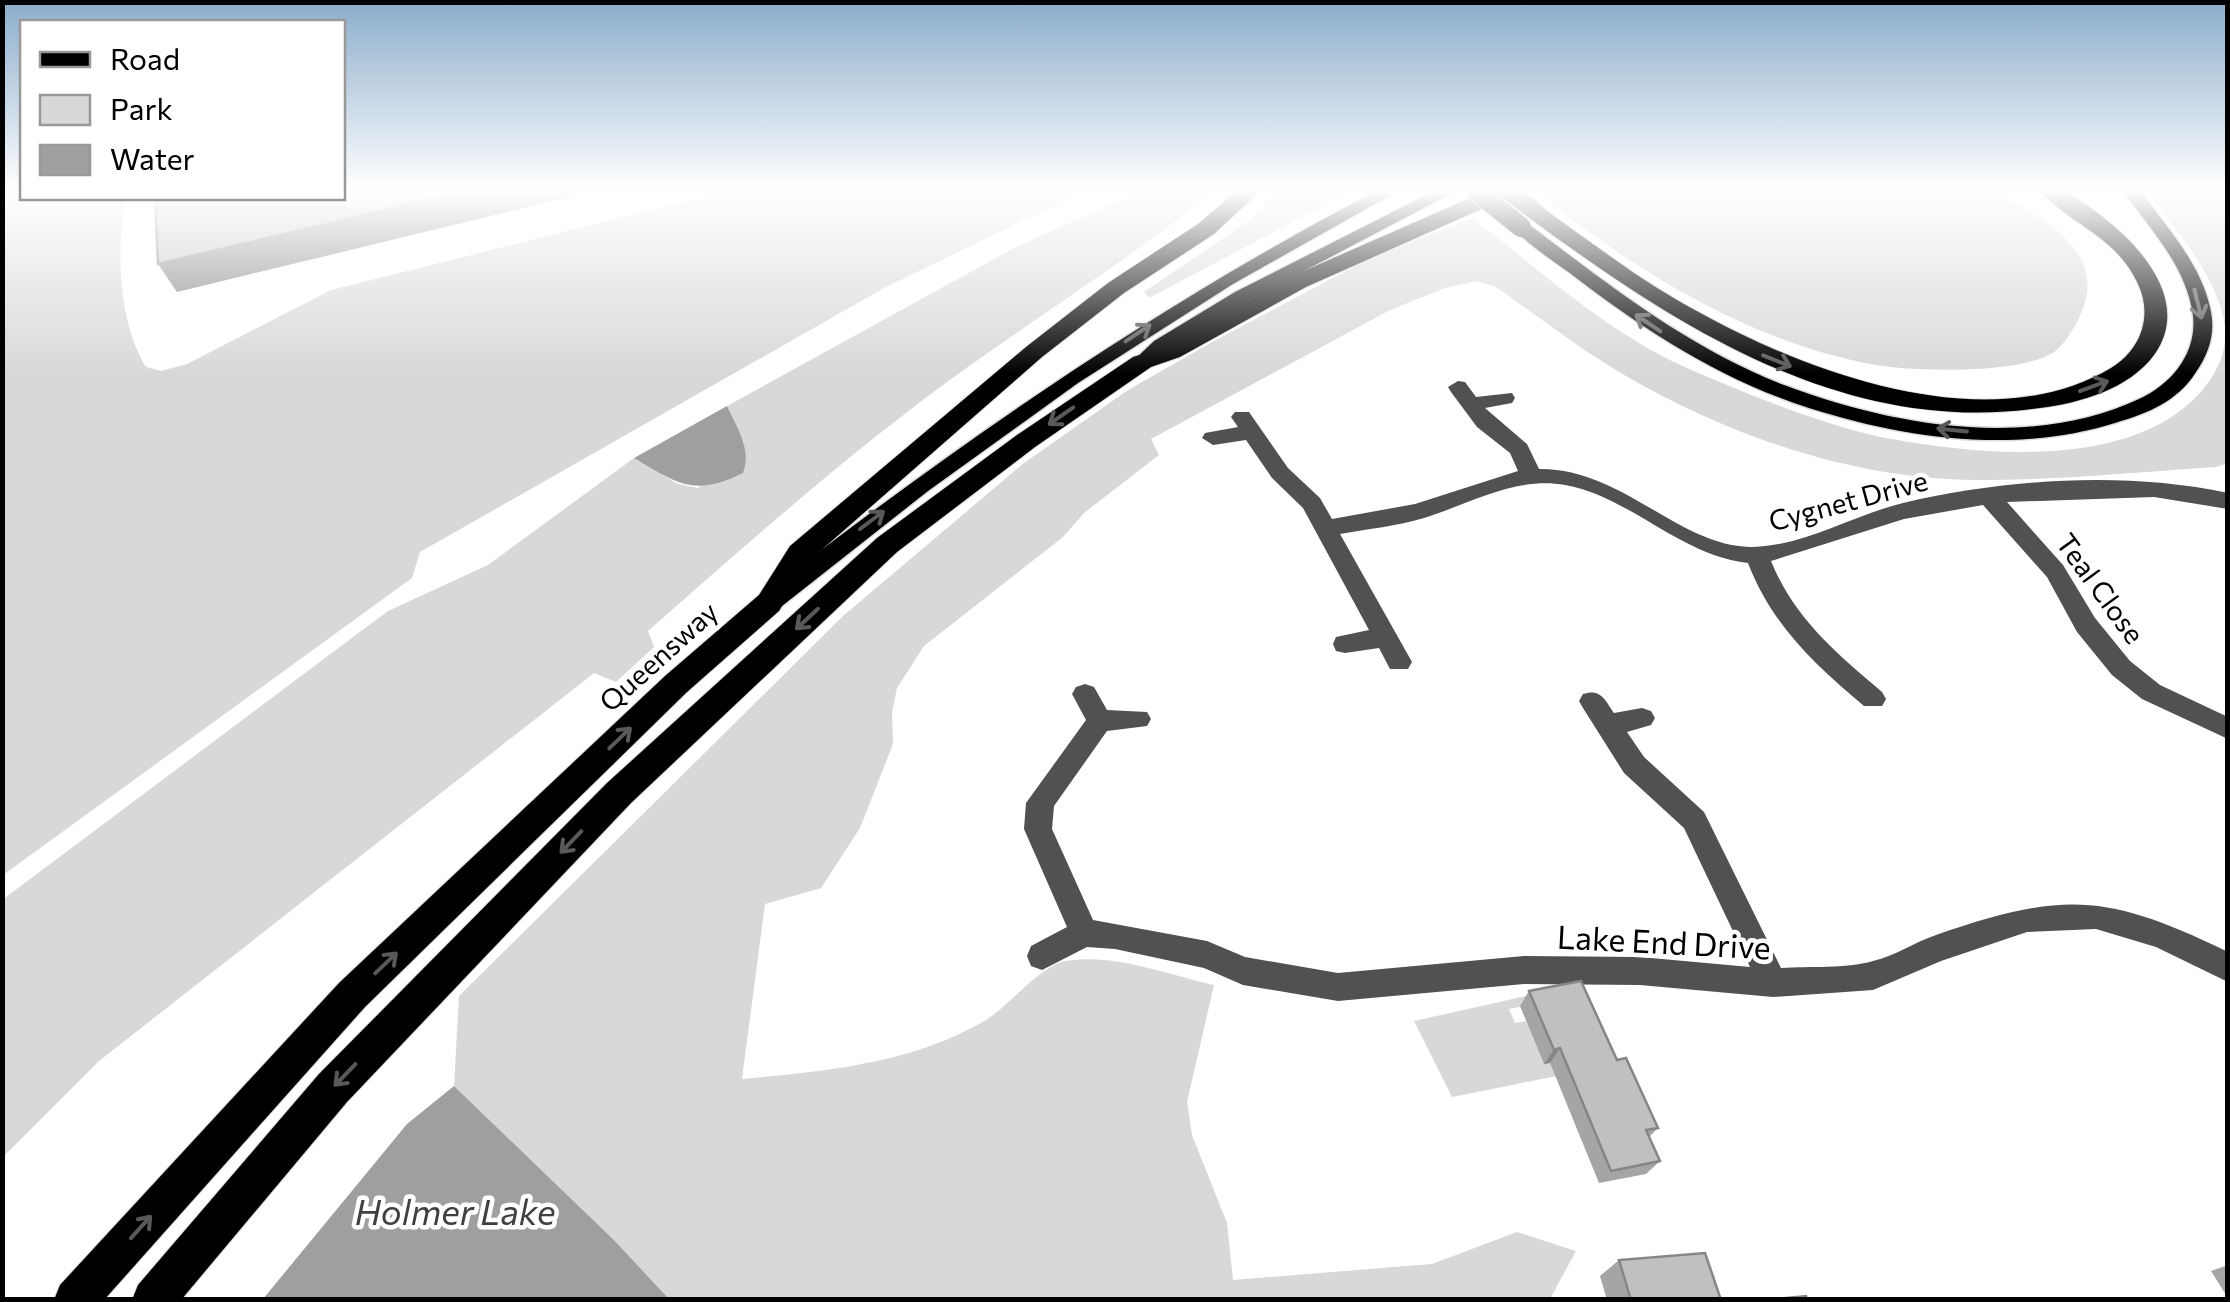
<svg xmlns="http://www.w3.org/2000/svg" width="2230" height="1302" viewBox="0 0 2230 1302" font-family="Commissioner,sans-serif">
<style>
.green{fill:#d8d8d8}
.water{fill:#9f9f9f}
.lines{fill:none;stroke-linecap:round;stroke-linejoin:round}
.major-casing{stroke:#dbdbdb;stroke-width:3}
.highway-casing{stroke:#dbdbdb;stroke-width:2}
.minor{fill:#515151;fill-rule:evenodd}
.major{fill:#000;fill-rule:evenodd}
.highway{fill:#000;fill-rule:evenodd}
.major-bridge-casing{stroke:#dbdbdb;stroke-width:22;stroke-linecap:butt}
.major-bridge{stroke:#000;stroke-width:20}
.wall{fill:#a5a5a5}
.shaded-wall{fill:#868686}
.building{fill:#c0c0c0;stroke:#868686;stroke-width:2.5}
.oneway{stroke:#595959}
.labels{text-anchor:middle;dominant-baseline:central;stroke-width:9;stroke-linejoin:round;paint-order:stroke}
.street-label{font-size:28px;fill:#000;stroke:#fff}
.near-street-label{font-size:32px;fill:#000;stroke:#fff}
.near-water-label{font-size:35px;font-style:italic;fill:#404040;stroke:#fff}
</style>
<rect width="100%" height="100%" fill="#fff"/>
<path class="green" d="M3 191H22V198H126C116 248 118 322 146 367L161 371 187 364 331 290 727 191H1084L884 288 420 552 412 578 3 875Z
M1140 191H1214C1129 260 1036 317 947 382 842 459 746 545 648 631L654 647 616 682 594 673 99 1061 3 1157 2 900 388 611 488 565 634 458 678 484 698 488 744 443 727 406 1014 248Z
M1276 191H1351L1149 298 1144 292 1250 220Z
M1535 191H1994C2045 220 2111 252 2079 318 2073 330 2063 347 2051 354 2015 374 1911 372 1870 364 1743 339 1635 270 1535 191Z
M2147 191H2227L2228 463 2216 467C2138 472 2059 480 1981 480 1859 481 1731 437 1626 376 1581 350 1538 316 1494 286L1476 281 1445 288 1390 310 1151 439 1159 455 1084 513 1063 537 924 646 897 688 892 712 893 744 860 828 821 888 765 904 742 1079C826 1071 911 1064 986 1020 1009 1006 1040 966 1065 961 1114 953 1166 974 1214 985L1187 1102 1192 1135 1227 1223 1233 1280 1432 1264 1517 1232 1576 1251 1550 1299H669L614 1240 454 1086 459 996 843 616 1024 463 1128 390 1214 341 1374 256 1472 218C1542 272 1613 338 1696 372 1750 395 1823 425 1881 437 1974 455 2127 471 2198 395 2215 377 2227 354 2225 328 2220 279 2175 229 2147 191Z
M1566 987 1570 997 1509 1009 1515 1023 1526 1021 1544 1064 1565 1060 1572 1073 1452 1097 1414 1021Z"/>
<path class="water" d="M727 406C737 428 752 449 743 473 694 497 678 484 634 458Z
M454 1086 614 1240 669 1299H263L407 1124Z"/>
<g class="lines">
<g class="major-casing">
<path id="major" d="M1376 191H1398L1233 284 1078 383 928 491 782 606H764L761 600 764 594C958 443 1158 305 1376 191Z
M1434 191H1456L1249 300 1142 368 1132 362 1154 341 1235 292Z
M2123 191H2140C2167 227 2200 263 2210 307 2216 331 2210 352 2196 372 2177 402 2148 413 2115 423 2015 454 1907 439 1809 408 1721 380 1644 330 1571 274 1552 260 1528 245 1512 227L1521 222 1527 223C1608 284 1688 348 1784 385 1892 426 2030 450 2139 399 2172 384 2197 353 2193 316 2187 267 2150 229 2123 191Z"/>
</g>
<g class="highway-casing">
<path id="highway" d="M1237 191H1260L1214 234 1124 293 1042 357 810 560 779 611 687 692 365 1007 104 1300H54L60 1285 339 983 665 676 759 595 790 546 1026 347 1108 283 1198 224Z
M1486 191C1497 191 1514 189 1523 193 1534 198 1544 209 1554 216 1580 235 1607 254 1634 273 1754 353 1971 451 2111 368 2141 350 2153 316 2138 284 2116 236 2072 226 2040 191 2047 191 2056 190 2063 191 2073 194 2086 205 2095 211 2138 242 2193 301 2154 355 2129 389 2080 403 2040 408 1835 438 1659 315 1504 199L1306 287 1180 357 1151 367 1035 447 897 552 631 803 347 1102 181 1300H132L138 1285 319 1074 607 783 877 538 1017 435 1133 357 1164 347 1290 277Z"/>
</g>
<path class="minor" d="M1458 381 1465 382 1476 397 1512 393 1515 398 1512 403 1485 408 1527 444 1539 469C1622 468 1677 545 1750 547 1803 547 1853 515 1903 503 2007 479 2123 471 2228 493V509L2154 497 2007 502 2063 565 2095 618 2130 661 2160 685 2228 717V739L2142 699 2112 675 2077 632 2047 577 1983 505 1904 519 1771 561C1794 618 1836 653 1882 692L1886 699 1882 706H1864C1814 664 1772 625 1748 563 1679 555 1631 497 1565 485 1516 476 1469 504 1424 518 1397 526 1368 529 1340 534L1412 662 1408 669H1390L1379 648 1345 653 1336 651 1333 644 1336 637 1369 630 1303 508 1272 478 1246 440 1213 445 1202 438 1205 433 1238 427 1231 417 1235 412H1249L1288 468 1320 498 1332 519 1415 504 1518 471 1510 453 1477 427 1451 392 1448 387Z
M1085 684 1094 687 1107 710 1147 712 1151 719 1147 726 1107 731 1054 806 1052 829 1093 920 1207 941 1245 957 1338 973 1524 956 1640 957 1750 967 1684 828 1624 773 1583 708 1579 701 1583 694C1601 688 1605 700 1614 713L1642 708 1651 711 1655 718 1651 725 1627 732 1644 757 1704 812 1781 968C1810 966 1845 969 1873 961 1895 956 1915 942 1936 935 2063 891 2107 893 2228 952V982L2156 947 2096 929 2027 932 1941 961 1873 990 1773 997 1640 985 1524 984 1338 1001 1243 985 1204 968 1115 949 1087 947 1042 970 1031 966 1027 956 1031 946 1067 927 1024 829 1026 803 1086 720 1072 694 1076 687Z"/>
<use href="#major" class="major"/>
<use href="#highway" class="highway"/>
<g class="major-bridge-casing">
<path id="major-bridge" d="M1476 191 1521 227"/>
</g>
<use href="#major-bridge" class="major-bridge"/>
</g>
<path class="wall" d="M1529 991 1617 1060 1658 1128 1649 1137 1660 1161 1646 1174 1599 1183 1550 1063 1544 1064 1520 1006Z
M1619 1260 1721 1300H1607L1600 1276Z
M2228 1265V1298L2211 1271Z"/>
<path class="shaded-wall" d="M465 191H594L177 292 158 264Z
M1560 1048 1550 1063 1544 1064 1554 1050Z"/>
<path class="building" d="M342 191H465L158 264 155 198H342Z
M1581 981 1617 1060 1626 1058 1658 1128 1646 1130 1660 1161 1611 1171 1560 1048 1554 1050 1529 991Z
M1705 1253 1721 1300H1631L1619 1260Z
M1806 1296 1807 1300H1764Z"/>
<defs><path id="oneway-shaft" d="M-6 0H5M1.5-3L5.5 0L1.5 3" fill="none" stroke-width="1.6" stroke-linecap="round" stroke-linejoin="round" transform="scale(2.5)"/></defs>
<g class="oneway">
<use href="#oneway-shaft" transform="translate(2198 304) rotate(76)"/>
<use href="#oneway-shaft" transform="translate(1648 323) rotate(-146)"/>
<use href="#oneway-shaft" transform="translate(1138 333) rotate(-34)"/>
<use href="#oneway-shaft" transform="translate(1777 361) rotate(22)"/>
<use href="#oneway-shaft" transform="translate(2094 386) rotate(-20)"/>
<use href="#oneway-shaft" transform="translate(1061 416) rotate(145)"/>
<use href="#oneway-shaft" transform="translate(1952 430) rotate(-174)"/>
<use href="#oneway-shaft" transform="translate(872 520) rotate(-37)"/>
<use href="#oneway-shaft" transform="translate(807 619) rotate(137)"/>
<use href="#oneway-shaft" transform="translate(620 738) rotate(-44)"/>
<use href="#oneway-shaft" transform="translate(571 842) rotate(134)"/>
<use href="#oneway-shaft" transform="translate(386 963) rotate(-44)"/>
<use href="#oneway-shaft" transform="translate(345 1075) rotate(134)"/>
<use href="#oneway-shaft" transform="translate(141 1227) rotate(-48)"/>
</g>
<linearGradient id="sky" x2="0" y2="1"><stop stop-color="#8baccb"/><stop offset="0.51" stop-color="#fff"/><stop offset="1" stop-color="#fff" stop-opacity="0"/></linearGradient>
<rect width="2230" height="374" fill="url(#sky)"/>
<g class="labels">
<g class="street-label">
<text transform="translate(1848 500) rotate(-15)">Cygnet Drive</text>
<text transform="translate(2101 588) rotate(54)">Teal Close</text>
<text transform="translate(658 656) rotate(-42)">Queensway</text>
</g>
<g class="near-street-label">
<text transform="translate(1664 941) rotate(3)">Lake End Drive</text>
</g>
<g class="near-water-label">
<text x="455" y="1210">Holmer Lake</text>
</g>
</g>
<rect width="2230" height="1302" fill="none" stroke="#000000" stroke-width="10"/>
<rect x="20" y="20" width="325" height="180" fill="#ffffff" stroke="#999999" stroke-width="2.5"/>
<rect x="40" y="52" width="50" height="15" fill="#000000" stroke="#999999" stroke-width="2.5"/>
<text x="110" y="70" font-size="30" fill="#000000">Road</text>
<rect x="40" y="95" width="50" height="30" fill="#d8d8d8" stroke="#999999" stroke-width="2.5"/>
<text x="110" y="120" font-size="30" fill="#000000">Park</text>
<rect x="40" y="145" width="50" height="30" fill="#9f9f9f" stroke="#999999" stroke-width="2.5"/>
<text x="110" y="170" font-size="30" fill="#000000">Water</text>
</svg>
